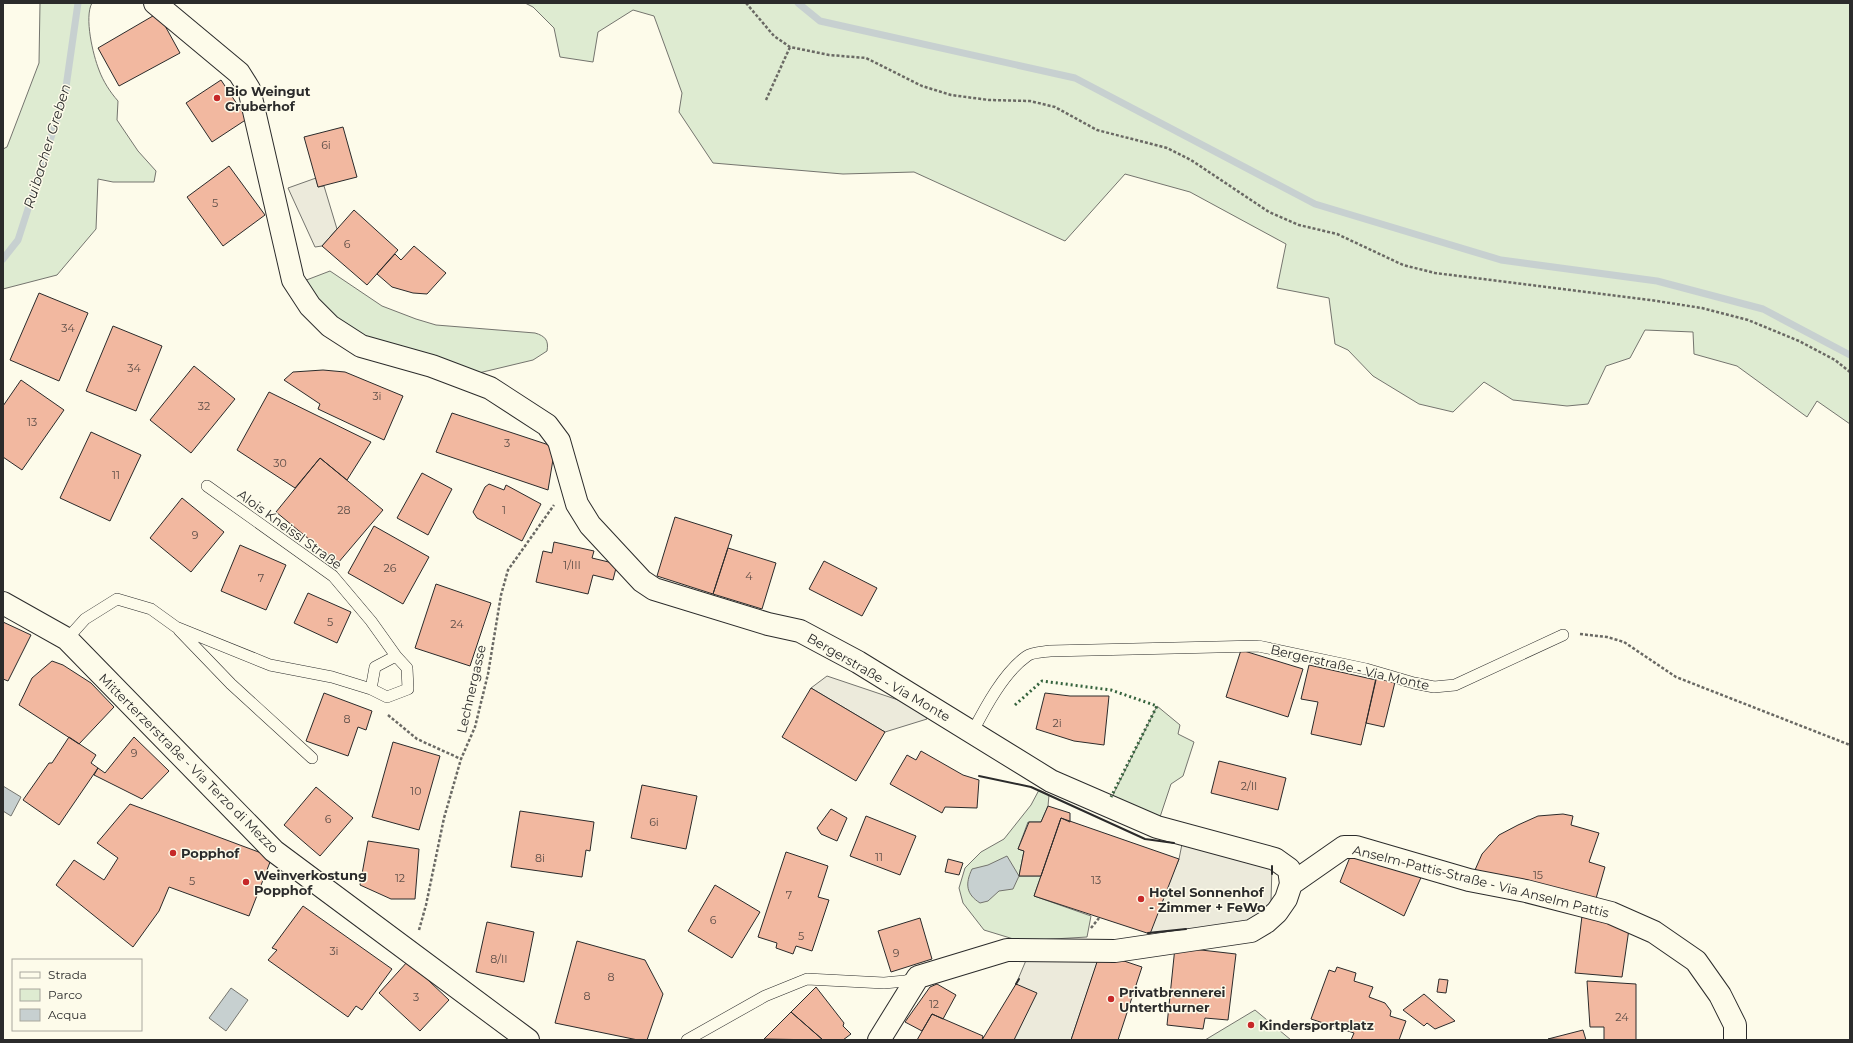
<svg xmlns="http://www.w3.org/2000/svg" width="1853" height="1043" viewBox="0 0 1853 1043" font-family="Montserrat,sans-serif">
<style>
.green{fill:#deebd1;stroke:#74746e}
.parking{fill:#eceadb;stroke:#74746e}
.water{fill:#c7d0d0;stroke:#74746e}
.lines{fill:none;stroke-linecap:round;stroke-linejoin:round}
.stream{stroke:#c7d0d0;stroke-width:7}
.building{fill:#f2b8a0;stroke:#2b2b2b}
.lane-casing{stroke:#2b2b2b;stroke-width:12}
.street-casing{stroke:#2b2b2b;stroke-width:24}
.path{stroke:#6a6964;stroke-width:2.5;stroke-dasharray:3 2;stroke-linecap:butt}
.lane{stroke:#fdfbea;stroke-width:11}
.street{stroke:#fdfbea;stroke-width:22}
.hedge{stroke:#34623c;stroke-width:3;stroke-dasharray:2 3;stroke-linecap:butt}
.wall{stroke:#2b2b2b;stroke-width:2}
.poi-dot{fill:#c62828;stroke:#fdfbea;stroke-width:1.5}
.labels{text-anchor:middle;dominant-baseline:central;stroke-width:3;stroke-linejoin:round;paint-order:stroke}
.number-label{font-size:11px;fill:#5d4e48}
.poi-label{font-size:13px;font-weight:bold;fill:#2b2b2b;stroke:#fdfbea;text-anchor:start}
.street-label{font-size:13px;fill:#2b2b2b;stroke:#fdfbea}
.water-label{font-size:14px;font-style:italic;fill:#2b2b2b;stroke:#fdfbea}
</style>
<rect width="100%" height="100%" fill="#fdfbea"/>
<path class="green" d="M40 3H92C84 17 93 55 99 70 103 81 110 92 118 101L117 120 138 151 156 171 154 182H113L98 179 96 229 57 275 3 289V149L7 147 39 63Z
M525 3H1850V424L1817 401 1807 417 1737 366 1694 354 1693 332 1645 330 1630 358 1606 366 1588 404 1567 406 1513 400 1484 382 1453 412 1419 404 1373 376 1348 350 1335 344 1329 298 1277 288 1286 244 1190 192 1125 174 1065 241 914 172 843 174 713 163 679 112 682 93 654 16 633 10 598 32 593 62 560 57 554 28 533 7Z
M330 271 382 306 416 319 436 325 535 333C545 336 549 340 547 351L533 360 462 377 361 346 296 284Z
M1157 706 1180 725 1178 734 1194 742 1183 776 1171 784 1157 826 1108 805Z
M1039 790 1049 795 1048 806 1041 822H1028L1018 849 1024 851 1019 876H1041L1034 896 1091 916 1087 937 1020 941 984 930 963 903 959 888 965 868 981 852 1004 839 1031 805Z
M1255 1010 1291 1040H1205Z"/>
<path class="parking" d="M316 178 318 187 324 186 337 229 322 246 315 247 288 188Z
M827 676 922 708 927 719 885 732 811 688Z
M1182 844 1272 866 1271 901 1263 913 1242 924 1148 933 1179 859Z
M1027 958H1099L1071 1040H1014L1016 984Z"/>
<path class="water" d="M3 786 21 797 11 816 3 811Z
M1007 856 1019 876 1013 889 999 891 988 901 980 903C966 894 965 884 972 869L988 865Z
M231 988 248 1000 226 1031 209 1018Z"/>
<g class="lines">
<path class="stream" d="M798 3 820 21 1075 78 1315 204 1501 260 1657 281 1763 309 1850 355
M3 259 18 240 65 94 78 3"/>
</g>
<path class="building" d="M158 13 180 53 119 86 98 48Z
M221 80 247 119 212 142 186 103Z
M343 127 357 177 318 187 304 137Z
M229 166 265 215 223 246 187 197Z
M354 210 398 250 367 285 322 246Z
M414 246 446 273 427 294 413 293 392 287 377 274 395 254 401 260Z
M39 293 88 313 59 381 10 360Z
M113 326 162 346 136 411 86 391Z
M194 366 235 399 191 453 150 420Z
M323 370 345 372 403 396 384 440 318 409 320 404 284 380 293 372Z
M21 380 64 410 22 470 3 457V406Z
M269 392 371 442 347 480 320 458 295 488 237 450Z
M452 413 555 447 548 490 436 452Z
M91 432 141 455 110 521 60 498Z
M320 458 383 510 338 563 276 512Z
M422 473 452 489 428 535 397 518Z
M489 484 504 490 506 485 541 504 522 541 477 518 473 512 485 487Z
M182 498 224 532 191 572 150 538Z
M675 517 732 535 713 594 657 576Z
M374 526 429 557 403 604 348 573Z
M554 542 594 551 592 558 617 564 613 580 593 575 588 594 536 582 543 551 552 553Z
M240 545 286 565 266 610 221 591Z
M728 548 776 563 762 609 713 594Z
M824 561 877 588 862 616 809 589Z
M436 584 491 603 470 666 415 648Z
M308 593 351 612 337 643 294 623Z
M3 622 31 635 8 681 3 679Z
M1241 650 1303 669 1288 717 1226 697Z
M52 661 63 665 91 683 114 707 79 744 19 705 32 678Z
M1309 665 1376 680 1361 745 1311 734 1318 702 1301 699Z
M1376 678 1395 682 1384 727 1366 723Z
M811 688 885 732 856 781 782 737Z
M324 693 372 711 366 730 358 727 348 756 306 741Z
M1045 693 1070 696H1109L1104 745 1074 741 1036 729Z
M69 737 96 755 91 763 98 768 59 825 23 800 49 763H52Z
M134 737 169 771 142 799 94 775 98 768 105 773Z
M393 742 440 756 419 830 372 817Z
M921 751 963 775 979 780 977 808 945 807 942 813 890 784 907 755 916 760Z
M1219 761 1286 778 1278 810 1211 793Z
M642 785 697 796 686 849 631 838Z
M316 787 353 818 320 856 284 825Z
M130 804 272 857 249 916 169 887 159 911 133 947 56 885 74 860 104 880 118 858 97 843Z
M1048 806 1070 813V822L1061 818 1041 876H1019L1024 851 1018 849 1029 822H1041Z
M831 809 847 818 837 841 821 834 817 828Z
M520 811 594 822 590 851 586 850 582 877 511 867Z
M1563 814 1573 816 1571 825 1599 833 1589 862 1605 867 1595 902 1475 870 1482 854 1499 835 1518 825 1538 816Z
M866 816 916 836 900 875 850 856Z
M1061 818 1179 859 1150 934 1034 896Z
M368 841 419 849 415 899H391L360 885Z
M786 852 828 866 818 897 829 900 812 951 796 946 793 954 776 948 777 943 758 937Z
M1352 852 1423 873 1404 916 1340 882Z
M948 859 963 863 959 875 945 872Z
M715 885 760 912 732 958 688 931Z
M303 906 392 969 362 1010 356 1006 348 1017 268 960 277 950 272 948Z
M1582 916 1629 929 1622 977 1575 973Z
M920 918 932 959 891 972 878 931Z
M487 922 534 932 524 982 476 972Z
M577 941 645 960 663 994 647 1040H638L555 1023Z
M1175 947 1236 954 1228 1020 1205 1018 1203 1029 1167 1025Z
M1100 953 1142 967 1118 1040H1071Z
M408 961 449 1000 420 1031 379 993Z
M1337 967 1356 973 1354 981 1373 987 1369 997 1385 1003 1391 1011 1390 1016 1406 1021 1399 1040H1351L1354 1033 1311 1019 1329 970 1335 972Z
M1439 979 1448 980 1446 993 1437 992Z
M1587 981 1636 984V1040H1604V1027H1590Z
M937 984 956 995 943 1019 932 1014 922 1031 905 1022 930 987Z
M1016 984 1037 993 1014 1040H982Z
M816 987 844 1023 843 1026 851 1034 843 1040H823L791 1012Z
M1424 994 1455 1021 1435 1029 1427 1023 1424 1026 1403 1010Z
M791 1012 823 1040 764 1039Z
M932 1014 983 1036 982 1040H917Z
M1583 1030 1586 1040 1548 1039Z"/>
<g class="lines">
<g class="lane-casing">
<path id="lane" d="M207 486 333 576 371 621 396 656 375 667 371 689
M179 630 231 684 312 758
M67 639 85 619 117 599 151 609 176 627 270 665 332 677 371 689 387 697 408 689 407 668 396 656
M973 731C985 708 1004 672 1027 656 1032 652 1044 652 1050 651L1258 646 1366 669 1414 683 1434 687 1455 685 1563 635
M687 1040 765 996 807 979 884 983 905 981 916 978"/>
</g>
<g class="street-casing">
<path id="street" d="M155 3 239 73 249 89 293 280 310 306 330 326 361 346 432 366 490 388 547 425 559 441 577 504 590 525 642 581 654 589 768 624 800 631 858 662 1051 781 1157 827 1275 859 1289 869 1291 884
M3 603 67 639 274 851 528 1040
M879 1040 918 977 1007 950 1115 951 1251 931 1266 922 1277 912 1286 899 1291 884 1344 847H1356L1469 880 1526 891 1611 913 1654 932 1696 961 1720 995 1735 1025V1040"/>
</g>
<path class="path" d="M746 3 774 36 790 47 829 55 866 58 922 86 951 95 989 100 1030 101 1055 107 1097 130 1167 148 1191 160 1269 212 1299 225 1337 234 1403 265 1435 273 1650 300 1702 308 1748 320 1799 341 1835 360 1850 372
M766 100 790 47
M1580 634 1607 637 1624 642 1676 677 1850 745
M388 715 417 739 461 759
M1091 928 1099 918
M419 930 426 905 444 818 461 759 475 727 488 674 501 595 508 570 554 505"/>
<use href="#lane" class="lane"/>
<use href="#street" class="street"/>
<path class="hedge" d="M1015 705 1042 681 1111 690 1157 706 1111 797"/>
<path class="wall" d="M979 776 1031 787 1145 839 1174 843
M1272 874V866
M1148 933 1186 929
M1016 984 1019 979"/>
</g>
<g class="poi-dot">
<circle cx="217" cy="98" r="4"/>
<circle cx="173" cy="853" r="4"/>
<circle cx="246" cy="882" r="4"/>
<circle cx="1141" cy="899" r="4"/>
<circle cx="1111" cy="999" r="4"/>
<circle cx="1251" cy="1025" r="4"/>
</g>
<g class="labels">
<g class="number-label">
<text x="326" y="145">6i</text>
<text x="215" y="203">5</text>
<text x="347" y="244">6</text>
<text x="68" y="328">34</text>
<text x="134" y="368">34</text>
<text x="377" y="396">3i</text>
<text x="204" y="406">32</text>
<text x="32" y="422">13</text>
<text x="507" y="443">3</text>
<text x="280" y="463">30</text>
<text x="116" y="475">11</text>
<text x="344" y="510">28</text>
<text x="504" y="510">1</text>
<text x="195" y="535">9</text>
<text x="572" y="565">1/III</text>
<text x="390" y="568">26</text>
<text x="749" y="576">4</text>
<text x="261" y="578">7</text>
<text x="330" y="622">5</text>
<text x="457" y="624">24</text>
<text x="347" y="719">8</text>
<text x="1057" y="723">2i</text>
<text x="134" y="753">9</text>
<text x="1249" y="786">2/II</text>
<text x="416" y="791">10</text>
<text x="328" y="819">6</text>
<text x="654" y="822">6i</text>
<text x="879" y="857">11</text>
<text x="540" y="858">8i</text>
<text x="1538" y="875">15</text>
<text x="400" y="878">12</text>
<text x="1096" y="880">13</text>
<text x="192" y="881">5</text>
<text x="789" y="895">7</text>
<text x="713" y="920">6</text>
<text x="801" y="936">5</text>
<text x="334" y="951">3i</text>
<text x="896" y="953">9</text>
<text x="499" y="959">8/II</text>
<text x="611" y="977">8</text>
<text x="587" y="996">8</text>
<text x="416" y="997">3</text>
<text x="934" y="1004">12</text>
<text x="1622" y="1017">24</text>
</g>
<g class="poi-label">
<text x="225" y="91">Bio Weingut<tspan x="225" dy="15">Gruberhof</tspan></text>
<text x="181" y="853">Popphof</text>
<text x="254" y="875">Weinverkostung<tspan x="254" dy="15">Popphof</tspan></text>
<text x="1149" y="892">Hotel Sonnenhof<tspan x="1149" dy="15">- Zimmer + FeWo</tspan></text>
<text x="1119" y="992">Privatbrennerei<tspan x="1119" dy="15">Unterthurner</tspan></text>
<text x="1259" y="1025">Kindersportplatz</text>
</g>
<g class="street-label">
<text transform="translate(290 529) rotate(36)">Alois Kneissl Straße</text>
<text transform="translate(1350 667) rotate(13)">Bergerstraße - Via Monte</text>
<text transform="translate(879 677) rotate(30)">Bergerstraße - Via Monte</text>
<text transform="translate(471 689) rotate(-77)">Lechnergasse</text>
<text transform="translate(189 763) rotate(45)">Mitterterzerstraße - Via Terzo di Mezzo</text>
<text transform="translate(1481 881) rotate(14)">Anselm-Pattis-Straße - Via Anselm Pattis</text>
</g>
<g class="water-label">
<text transform="translate(47 146) rotate(-73)">Ruibacher Greben</text>
</g>
</g>
<rect width="1853" height="1043" fill="none" stroke="#2b2b2b" stroke-width="8"/>
<rect x="12" y="959" width="130" height="72" fill="#fdfbea" stroke="#a9a89e"/>
<rect x="20" y="972" width="20" height="6" fill="#fdfbea" stroke="#a9a89e"/>
<text x="48" y="979" font-size="12" fill="#2b2b2b">Strada</text>
<rect x="20" y="989" width="20" height="12" fill="#deebd1" stroke="#a9a89e"/>
<text x="48" y="999" font-size="12" fill="#2b2b2b">Parco</text>
<rect x="20" y="1009" width="20" height="12" fill="#c7d0d0" stroke="#a9a89e"/>
<text x="48" y="1019" font-size="12" fill="#2b2b2b">Acqua</text>
</svg>
